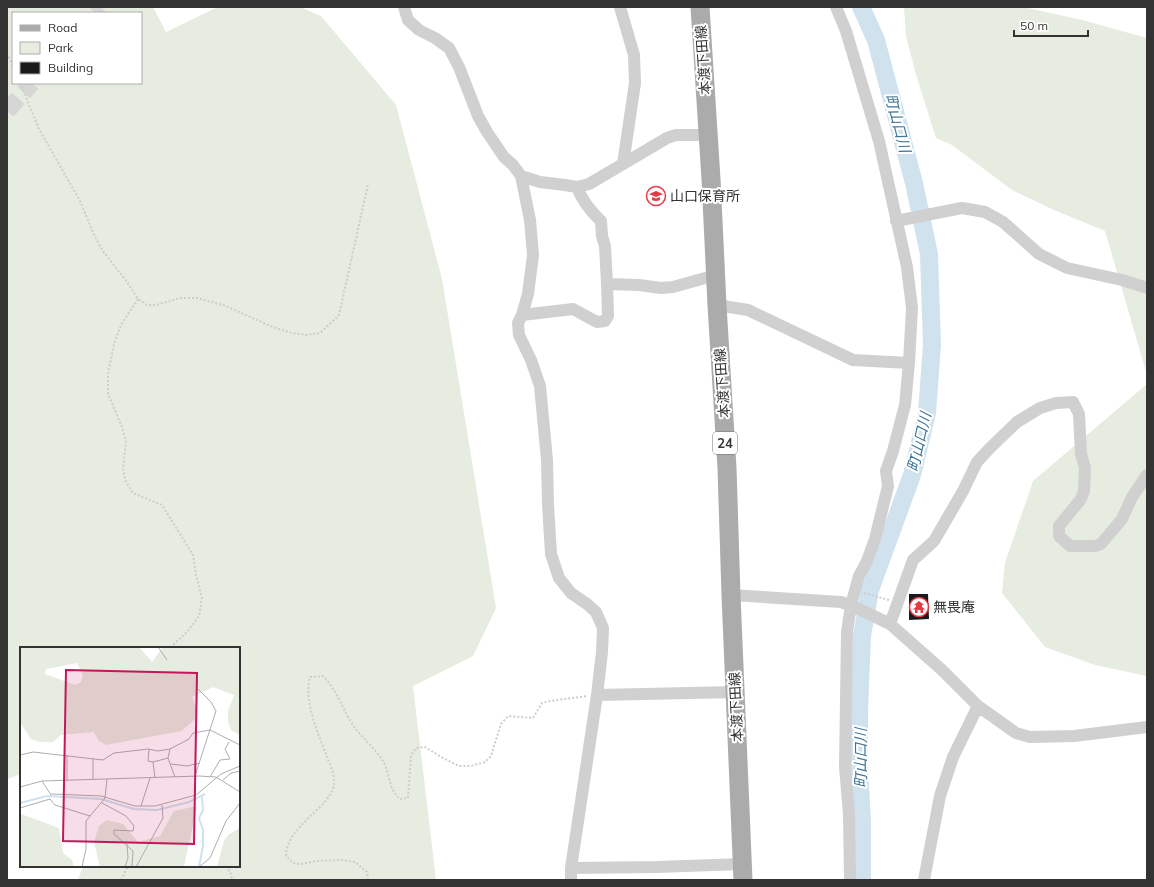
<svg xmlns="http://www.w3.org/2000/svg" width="1154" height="887" viewBox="0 0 1154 887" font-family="Mulish,'Noto Sans JP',sans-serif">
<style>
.green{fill:#e6ecdf;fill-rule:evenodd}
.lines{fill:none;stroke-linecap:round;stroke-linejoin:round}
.river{stroke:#cfe2ee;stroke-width:18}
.building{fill:#1a1a1a}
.secondary-tunnel{stroke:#d6d6d6;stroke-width:17;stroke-dasharray:17 8;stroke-linecap:butt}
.path{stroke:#cdcdcd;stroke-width:2;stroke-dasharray:2 2;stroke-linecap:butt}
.street{stroke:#d0d0d0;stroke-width:12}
.primary{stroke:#ababab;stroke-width:19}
.labels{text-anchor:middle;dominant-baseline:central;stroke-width:4;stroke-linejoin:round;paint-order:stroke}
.shield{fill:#fff;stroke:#707070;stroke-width:1}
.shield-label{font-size:13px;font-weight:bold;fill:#333}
.street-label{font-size:14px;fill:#333;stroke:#fff}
.poi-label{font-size:14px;fill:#333;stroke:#fff;text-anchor:start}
.water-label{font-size:15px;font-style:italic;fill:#3f7597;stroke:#fff}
.inset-river{fill:none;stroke:#cfe2ee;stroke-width:2}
.inset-road{fill:none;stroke:#adadad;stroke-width:1}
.view{fill:#c2185b;fill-opacity:0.15;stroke:#c2185b;stroke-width:2}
.inset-edge{fill:none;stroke:#333;stroke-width:2}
</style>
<rect width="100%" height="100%" fill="#fff"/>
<path class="green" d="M7 7H153L166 32 218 7H300L321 16 396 105 442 279 496 608 473 656 413 686 436 880H78L83 866H239V648H21V774L7 779ZM13 13H141V83H13Z
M904 7H1023L1082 20 1147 38V375L1105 231 1054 210 1012 190 952 145 936 138 917 78 906 36Z
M1147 384V676L1095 665 1045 647 1002 593 1005 563 1033 481Z"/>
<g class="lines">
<path class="river" d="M861 7 876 40 914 183 929 254 932 345 927 413 912 475 870 590 862 636 859 711V769L862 822V880"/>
</g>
<path class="building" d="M909 594H928L929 619 909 620Z"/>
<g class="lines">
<path class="secondary-tunnel" d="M95 13 101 7
M7 111 32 83"/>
<path class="path" d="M7 53 13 67
M20 83 39 129 80 201 95 237 103 251 127 282 138 299 147 305H156L180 298H197L223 305 273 327 292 333 306 335 320 333 339 315 368 184
M138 299 121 325 114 344 108 374V394L122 427 126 442 123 469 126 482 133 493 162 505 193 555 196 575 202 598 199 616 188 631 174 644 173 648
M864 593 889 600
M226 866 232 876 231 880
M121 880 128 866
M368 880 367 872 355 862 341 860 316 861 302 864 293 863 286 856C285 827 332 807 334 784 335 775 330 765 327 757 319 735 303 701 310 677L323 676C337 690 343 711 355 728 364 740 377 750 384 763 390 775 389 790 400 799L408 798 411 755 416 748 425 747 443 758 459 766H471L485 762 491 756 501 724 508 716 533 718 542 703 550 701 587 696"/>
<path class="street" d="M404 7 408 20 419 30 435 38 449 48 459 67 478 116 487 132 504 157 513 165 521 176 530 220 533 255 528 294 522 315 518 323 519 335 531 360 540 386 547 460 548 504 551 554 559 578 571 593 587 604 596 612 603 628 602 652 597 695 571 868V880
M620 7 634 55 635 83 623 164
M836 7 846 31 879 141 907 267 912 308 909 363 905 405 893 451 886 471 888 486 875 539 867 561 859 576 851 605 847 632 845 767 849 814 850 880
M521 176 540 182 565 185 577 187 589 184 667 138 676 135H708
M577 187C582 200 590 211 601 221L602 236 605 246 607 284
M896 221 962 208 985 212 1003 222 1039 254 1067 268 1122 280 1147 288
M717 305 748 310 853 360 909 363
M522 315 573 309 597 322 605 321 608 316 607 284 639 285 661 288 673 287 716 275
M731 595 841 602 855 607 890 624 942 670 978 706 1016 733 1030 737 1074 736 1147 727
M890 624 913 560 934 541 963 491 977 462 990 448 1017 422 1040 408 1056 403 1073 402 1079 414 1081 454 1085 468 1084 491 1081 499 1059 526V536L1070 546H1095L1101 544 1122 519 1132 497 1147 475
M597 695 736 692
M571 868 657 867 743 864
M924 880 940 796 953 757 978 706"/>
<path class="primary" d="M700 7 711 179 717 305 727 468 731 595 743 880"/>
</g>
<defs>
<g id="school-ring" transform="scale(1)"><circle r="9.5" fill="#fff" stroke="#e63946" stroke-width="1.5"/><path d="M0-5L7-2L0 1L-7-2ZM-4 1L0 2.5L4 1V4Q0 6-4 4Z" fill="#e63946"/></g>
<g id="temple-ring" transform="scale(1)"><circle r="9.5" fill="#fff" stroke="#e63946" stroke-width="1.5"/><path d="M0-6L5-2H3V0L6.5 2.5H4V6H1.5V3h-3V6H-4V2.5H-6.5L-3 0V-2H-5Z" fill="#e63946"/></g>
</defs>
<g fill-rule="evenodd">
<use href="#school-ring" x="656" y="196"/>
<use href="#temple-ring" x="919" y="607"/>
</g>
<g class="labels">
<rect class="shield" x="713" y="432" width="24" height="22" rx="3"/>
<g class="shield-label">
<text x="725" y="443">24</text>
</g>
<g class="street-label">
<text transform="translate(703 60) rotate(-94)">本渡下田線</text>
<text transform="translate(722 383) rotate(-94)">本渡下田線</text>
<text transform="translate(736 707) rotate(-93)">本渡下田線</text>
</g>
<g class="poi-label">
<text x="670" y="196">山口保育所</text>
<text x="933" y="607">無畏庵</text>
</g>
<g class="water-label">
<text transform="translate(898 123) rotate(75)">町山口川</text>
<text transform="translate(919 442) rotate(-77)">町山口川</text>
<text transform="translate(860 758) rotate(-90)">町山口川</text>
</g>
</g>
<g transform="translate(20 647)">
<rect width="220" height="220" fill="#fff"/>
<path d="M0 0H119L132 15 143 0H220V88L211 83 208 74V64L214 48 193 40 172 50 178 65 174 73 161 84 86 98 79 94 74 85 41 88 33 95H19L11 92 0 75ZM57 16 63 28 61 35 55 38 25 27 26 22ZM177 159 164 220H80L74 195 79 179 87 173 103 177 118 195 140 189 154 164ZM1 167 39 181 43 206 52 213 54 220H0ZM220 181V220H197L204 194 208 188Z" fill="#e6ecdf" fill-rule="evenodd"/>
<path class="inset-river" d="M0 156 27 149 81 152 114 162 137 163 169 155 185 147M179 220 183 199V183L179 171 183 163 182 150"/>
<path class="inset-road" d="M138 0 147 13M129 102 128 114 133 115 135 131M150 102 148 111 155 130M0 108 13 105 83 113 94 106 128 102 138 104 150 102 169 92 173 86 190 83 220 98M47 108V133M73 112V132M133 115 148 111M151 117 167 119 180 116M175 129 196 64 191 55 178 42M190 130 200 113 210 112 205 102 209 95M203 133 211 126 220 124M22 134 31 148M0 140 22 134 179 129 196 130 220 145M31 147 81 149 115 159H135L176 148 201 127 220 119M82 156 106 169 114 179 113 184 94 183V187L113 204 112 220M121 159 130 131M0 161 30 152 35 158 70 169M62 220 66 202V174L85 151 87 132M105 220 108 211 107 197M116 220 143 171 142 158M179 220 190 211 206 174 220 156"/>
<path class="view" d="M46 23 177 26 174 197 43 194Z"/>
<rect width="220" height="220" class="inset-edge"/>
</g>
<rect width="1154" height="887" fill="none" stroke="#333333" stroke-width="16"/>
<rect x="12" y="12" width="130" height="72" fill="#ffffff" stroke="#adadad"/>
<rect x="20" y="25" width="20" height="6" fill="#ababab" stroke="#adadad"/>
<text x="48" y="32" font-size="12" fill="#333333">Road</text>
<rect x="20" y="42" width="20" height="12" fill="#e6ecdf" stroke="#adadad"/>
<text x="48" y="52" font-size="12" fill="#333333">Park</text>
<rect x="20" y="62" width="20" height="12" fill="#1a1a1a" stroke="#adadad"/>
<text x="48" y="72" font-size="12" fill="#333333">Building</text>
<path d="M1014 30v6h74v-6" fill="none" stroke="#333333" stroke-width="2"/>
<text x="1020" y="30" font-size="12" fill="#333333" stroke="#ffffff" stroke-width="3" paint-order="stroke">50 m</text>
</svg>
